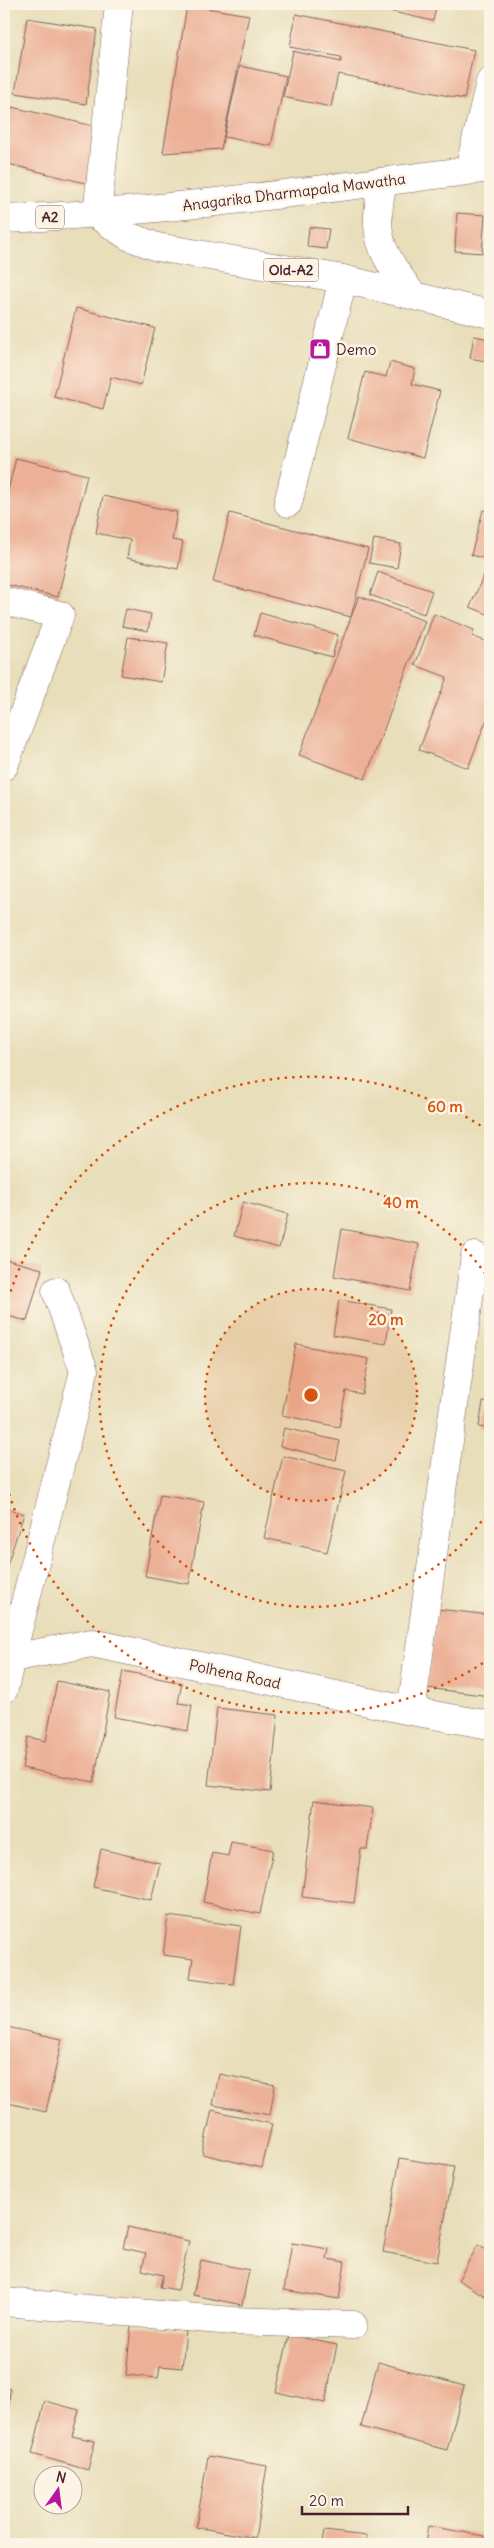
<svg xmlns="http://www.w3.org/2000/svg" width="494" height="2548" viewBox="0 0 494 2548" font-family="Delius,sans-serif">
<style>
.building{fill:#ecb096}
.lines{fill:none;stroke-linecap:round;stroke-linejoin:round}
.minor-casing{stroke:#81625d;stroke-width:29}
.highway-casing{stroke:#81625d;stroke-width:29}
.minor{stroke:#fff;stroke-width:28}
.highway{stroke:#fff;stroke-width:28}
.ring{fill:none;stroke:#d8530f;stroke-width:2.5;stroke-dasharray:2.5 5}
.labels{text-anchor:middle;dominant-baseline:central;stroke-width:5;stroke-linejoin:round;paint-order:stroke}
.shield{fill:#fcf5e5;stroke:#7f5f63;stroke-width:1}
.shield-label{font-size:14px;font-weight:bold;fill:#4a1f2b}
.street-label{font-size:15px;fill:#4a1f2b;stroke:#fcf5e5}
.poi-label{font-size:15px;fill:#4a1f2b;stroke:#fcf5e5;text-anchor:start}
.centre{fill:#d8530f;stroke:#fcf5e5;stroke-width:2.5}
.ring-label{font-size:15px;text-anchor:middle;font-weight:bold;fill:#d8530f;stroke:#fcf5e5;stroke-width:5;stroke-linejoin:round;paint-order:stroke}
</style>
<rect width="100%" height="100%" fill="#fcf5e5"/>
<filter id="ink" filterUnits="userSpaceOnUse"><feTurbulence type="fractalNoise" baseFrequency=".02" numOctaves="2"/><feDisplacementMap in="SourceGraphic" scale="10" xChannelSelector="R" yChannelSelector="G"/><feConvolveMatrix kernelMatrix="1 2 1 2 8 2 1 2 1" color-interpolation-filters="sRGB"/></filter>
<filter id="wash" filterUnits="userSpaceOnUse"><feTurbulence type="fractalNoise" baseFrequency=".0096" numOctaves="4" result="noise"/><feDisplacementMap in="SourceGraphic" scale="20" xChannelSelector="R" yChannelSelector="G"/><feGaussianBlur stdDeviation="1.12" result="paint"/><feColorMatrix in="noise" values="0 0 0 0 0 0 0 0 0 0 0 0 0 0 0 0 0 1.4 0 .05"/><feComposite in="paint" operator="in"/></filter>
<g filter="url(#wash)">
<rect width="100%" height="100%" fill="#e8deba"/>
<g id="blocks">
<path class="building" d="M358 4H437L433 21Z
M187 5 249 15 221 149 163 153Z
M296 14 474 50 464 99 338 74 331 107 283 97 293 51 341 62V57L290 47Z
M27 18 97 29 86 104 15 93Z
M240 66 286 76 271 146 224 137Z
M12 107 102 128 89 184 4 163V143Z
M457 213 485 215 482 253 455 251Z
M309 227 329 229 326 249 307 247Z
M76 308 155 328 141 385 111 377 103 409 54 397Z
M474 336 490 339V362L470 358Z
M390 362 415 369 412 384 440 391 423 458 348 438 365 372 386 377Z
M4 378 10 380 4 395Z
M16 458 87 475 58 597 4 584V507Z
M103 496 177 512 172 540 183 542 178 569 127 558 130 540 96 533Z
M483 510 490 512V560L471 555Z
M230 513 368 549 351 617 213 582Z
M374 539 401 544 397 568 369 563Z
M486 570 490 572V615L470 607Z
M378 572 432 591 424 614 370 595Z
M359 596 425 621 365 779 299 755Z
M126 609 151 614 148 631 122 626Z
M260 613 338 635 332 657 254 635Z
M434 614 474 630 472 636 490 643V711L468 768 419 750 447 677 415 665Z
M4 628 9 629 5 655H4Z
M128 637 168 643 161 682 121 675Z
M243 1202 288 1214 279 1248 234 1236Z
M342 1229 419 1244 410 1291 334 1276Z
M4 1259 42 1269 27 1321 4 1315Z
M339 1300 391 1309 386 1344 333 1335Z
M296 1344 369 1359 362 1394 346 1391 339 1427 282 1415Z
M483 1402 490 1403V1429L479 1427Z
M284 1428 340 1441 336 1460 280 1446Z
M283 1456 346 1471 327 1552 264 1538Z
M160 1495 204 1502 189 1584 145 1576Z
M4 1507 24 1514 4 1574Z
M437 1609 490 1615V1696L427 1688Z
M123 1671 182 1683 178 1703 192 1705 188 1731 114 1717Z
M57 1681 110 1692 94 1782 22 1768 28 1737 46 1741Z
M217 1708 278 1715 270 1792 208 1785Z
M314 1800 373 1808 367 1849H361L354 1903 302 1897Z
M231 1842 273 1850 260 1914 203 1902 212 1853 228 1856Z
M101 1849 160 1863 151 1900 93 1887Z
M168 1916 241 1926 233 1984 190 1978 193 1959 163 1955Z
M7 2027 62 2039 46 2112 4 2102V2041Z
M219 2074 275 2085 270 2115 213 2105Z
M212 2110 272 2124 262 2168 202 2154Z
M400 2158 454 2167 437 2262 383 2252Z
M128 2227 189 2241 178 2290 160 2287 163 2275 142 2270 146 2253 123 2248Z
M292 2243 329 2249 327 2259 345 2262 339 2299 284 2290Z
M478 2245 490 2252V2299L458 2280Z
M201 2260 249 2270 242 2305 193 2295Z
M131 2326 186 2331 182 2368 160 2366 158 2378 126 2375Z
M289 2335 337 2345 325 2403 276 2392Z
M378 2362 464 2386 447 2450 361 2427Z
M4 2388 10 2389 6 2451H4Z
M45 2401 79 2410 72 2436 95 2441 88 2470 32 2454Z
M208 2456 267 2466 255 2538 196 2527Z
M428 2526 485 2536 484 2544H425Z
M324 2531 367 2536 366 2544H322Z"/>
</g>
</g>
<g filter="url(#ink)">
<use href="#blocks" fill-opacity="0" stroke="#81625d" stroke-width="1"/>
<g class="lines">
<g class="minor-casing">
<path id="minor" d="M469 170 490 82
M97 215 119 4
M288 503 343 279
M4 601 60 615 4 766
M11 1658 84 1371 56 1291
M4 1689 11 1658 92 1643 411 1711 490 1725
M411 1711 475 1256
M4 2302 233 2321 353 2325"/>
</g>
<g class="highway-casing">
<path id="highway" d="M383 183C371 235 380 251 411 293
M97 215 128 236 157 247 343 279 490 314
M4 219C167 212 328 188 490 168"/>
</g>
<use href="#minor" class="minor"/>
<use href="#highway" class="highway"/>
</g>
</g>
<circle cx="311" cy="1395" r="106" fill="#d8530f" fill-opacity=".12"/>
<g class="ring">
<circle cx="311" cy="1395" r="106"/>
<path d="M490 1509A212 212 0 1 1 490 1281"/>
<path d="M489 1659A318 318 0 0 1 4 1477M4 1313A318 318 0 0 1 489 1131"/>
</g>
<defs>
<g id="shop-square" transform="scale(1.125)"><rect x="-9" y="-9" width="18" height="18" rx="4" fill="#b5179e" stroke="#fcf5e5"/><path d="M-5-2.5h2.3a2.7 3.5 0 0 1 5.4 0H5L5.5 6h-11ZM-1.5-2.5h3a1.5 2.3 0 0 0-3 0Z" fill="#fff"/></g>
</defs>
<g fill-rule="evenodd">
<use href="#shop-square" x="320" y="349"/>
</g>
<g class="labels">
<g class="shield">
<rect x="36" y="205.5" width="28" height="23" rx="4"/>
<rect x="263.5" y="258.5" width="55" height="23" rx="4"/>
</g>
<g class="shield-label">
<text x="50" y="217">A2</text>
<text x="291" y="270">Old-A2</text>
</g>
<g class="street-label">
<text transform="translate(294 192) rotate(-7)">Anagarika Dharmapala Mawatha</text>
<text transform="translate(235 1674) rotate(12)">Polhena Road</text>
</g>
<g class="poi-label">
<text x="336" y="349">Demo</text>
</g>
</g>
<circle cx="311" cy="1395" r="8" class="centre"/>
<g class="ring-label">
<text x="445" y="1112">60 m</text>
<text x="401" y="1208">40 m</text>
<text x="386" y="1325">20 m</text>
</g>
<rect width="494" height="2548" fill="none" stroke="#fcf5e5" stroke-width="20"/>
<g transform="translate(58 2490) rotate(14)"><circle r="24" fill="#fcf5e5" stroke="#b59f9b"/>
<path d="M0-4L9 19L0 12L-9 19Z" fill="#b5179e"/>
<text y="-8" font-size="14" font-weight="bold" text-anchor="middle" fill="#4a1f2b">N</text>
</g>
<path d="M302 2506v8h106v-8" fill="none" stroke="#4a1f2b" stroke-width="2.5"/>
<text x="309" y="2506" font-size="15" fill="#4a1f2b" stroke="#fcf5e5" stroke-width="4" paint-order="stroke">20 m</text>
</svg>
